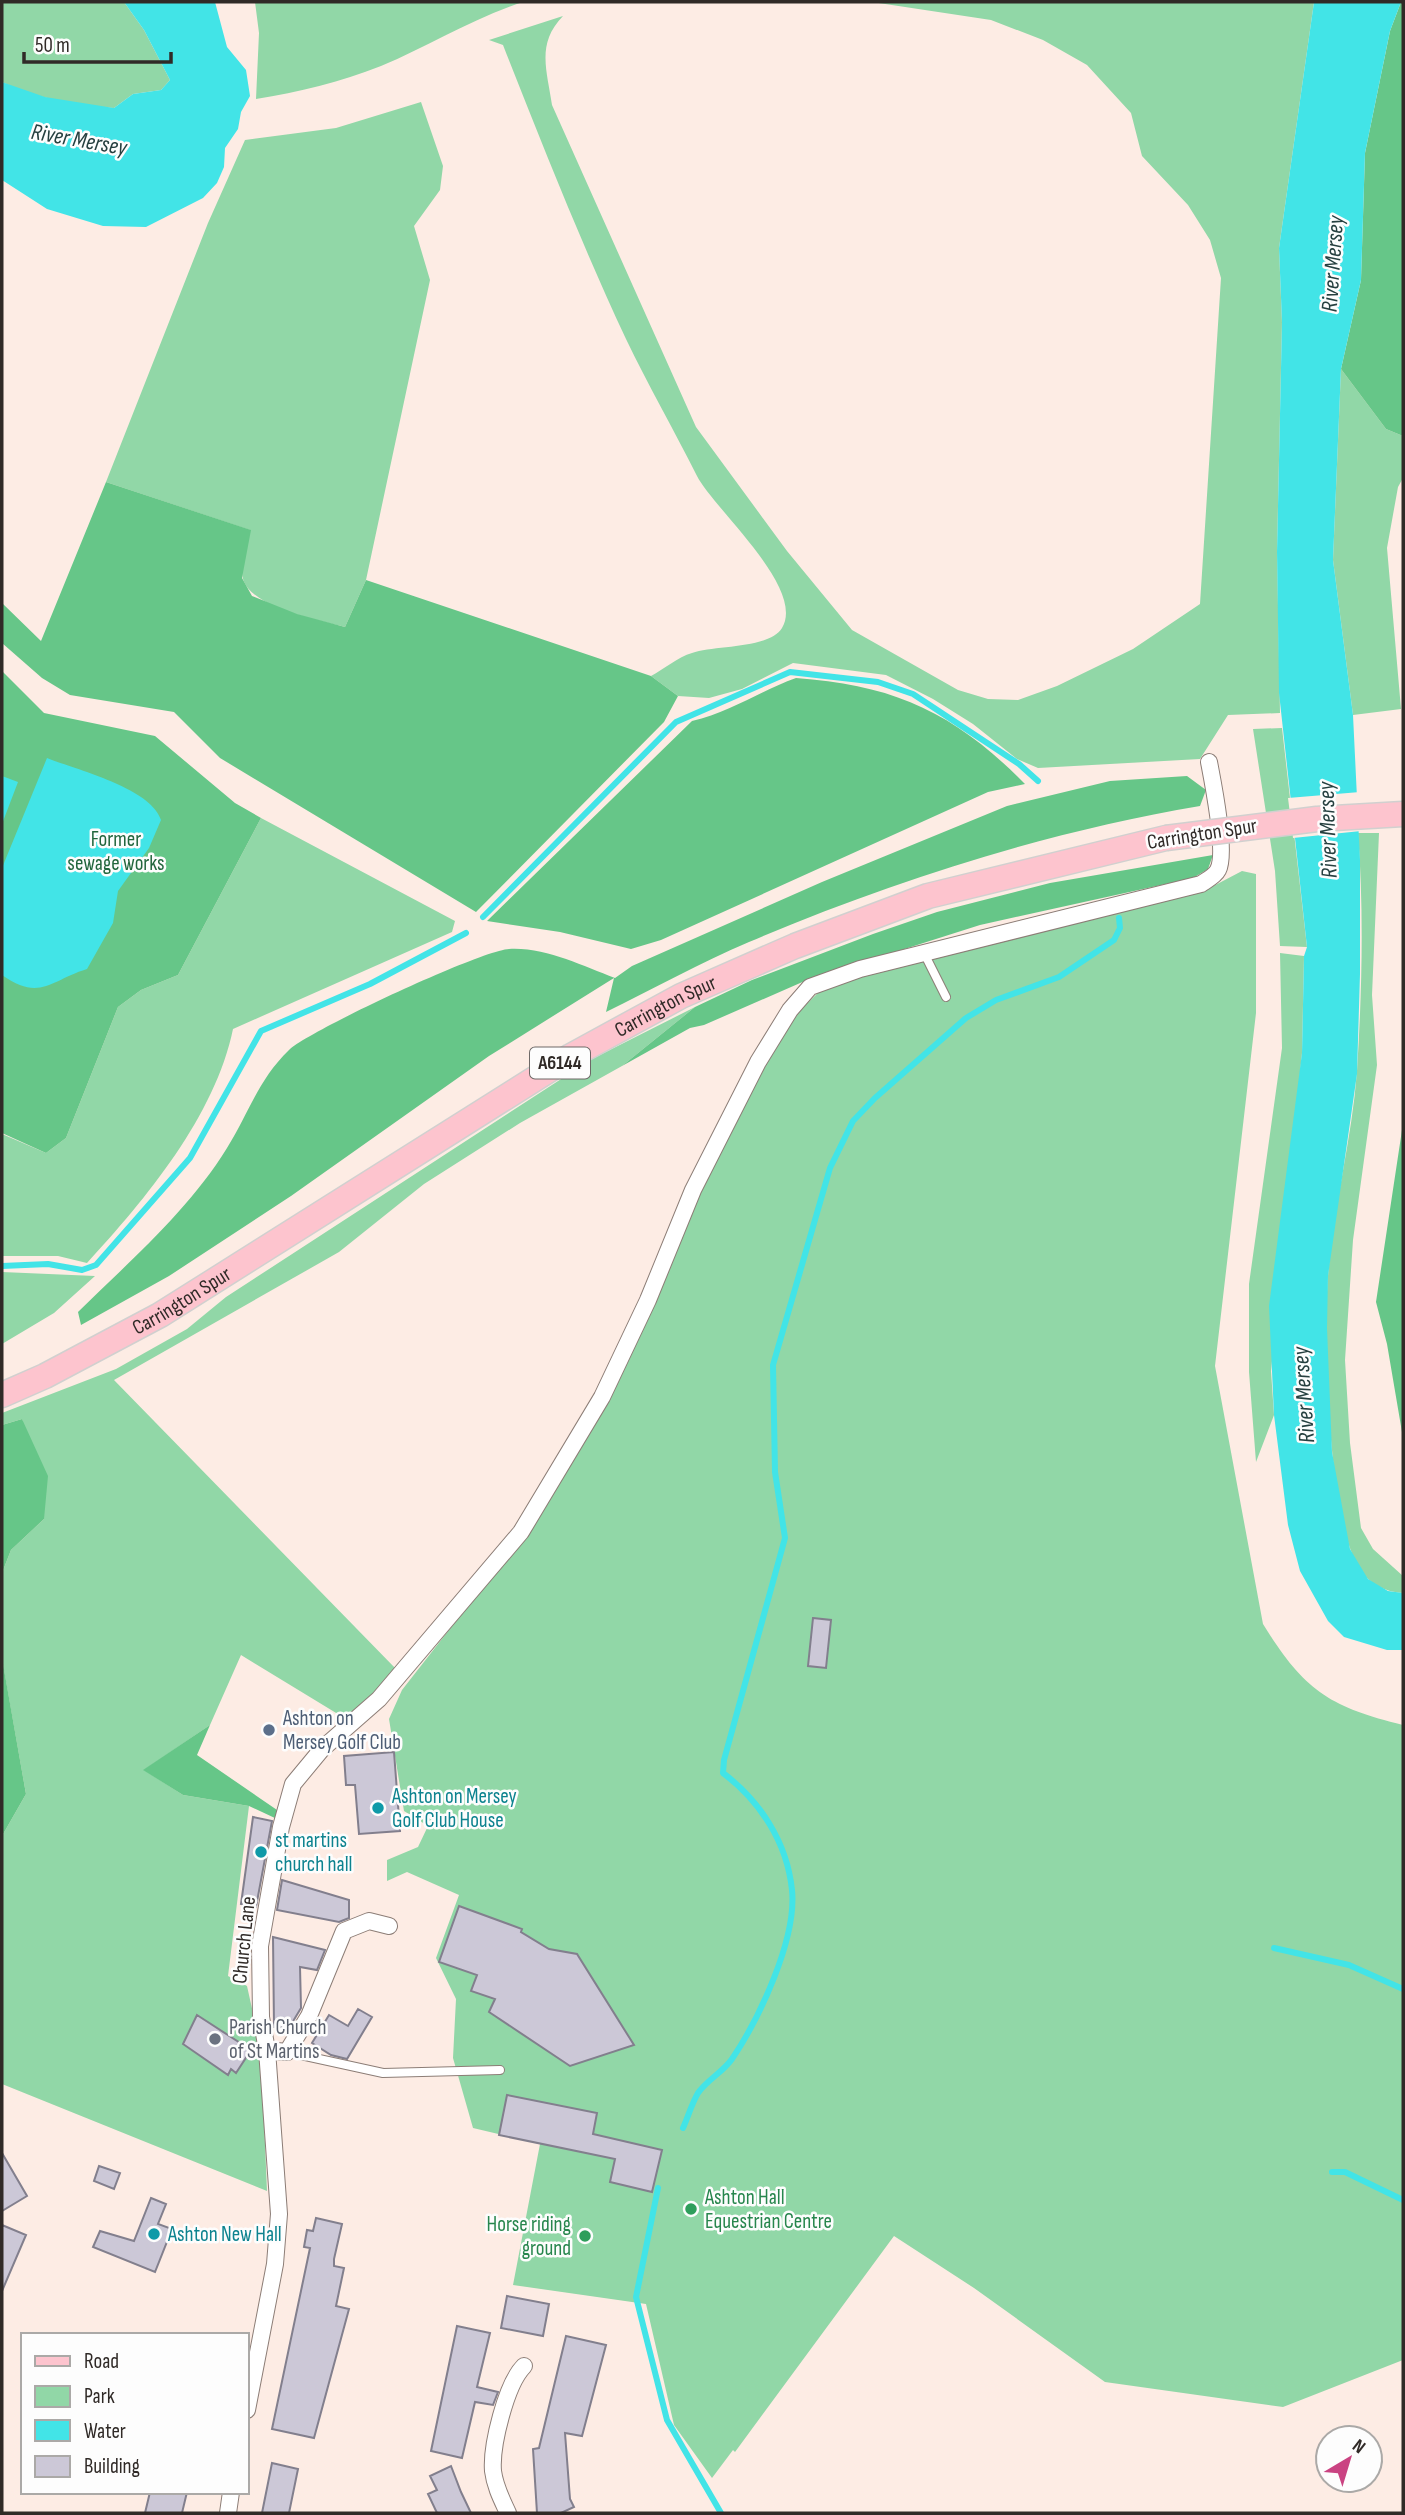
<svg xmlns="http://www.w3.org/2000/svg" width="1405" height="2515" viewBox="0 0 1405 2515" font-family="'Sofia Sans Condensed',sans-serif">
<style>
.green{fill:#91d7a7}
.forest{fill:#66c688}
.water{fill:#42e4e7}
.pier{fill:#fdece4}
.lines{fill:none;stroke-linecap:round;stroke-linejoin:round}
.stream{stroke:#42e4e7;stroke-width:6}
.building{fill:#ccc8d7;stroke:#827f8d;stroke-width:2}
.service-casing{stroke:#8c7d76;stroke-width:10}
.minor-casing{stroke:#8c7d76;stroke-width:18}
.primary-casing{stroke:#d1d0cf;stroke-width:27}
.service{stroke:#fff;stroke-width:8}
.minor{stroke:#fff;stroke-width:16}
.primary{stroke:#fdc4ce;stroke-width:24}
.primary-bridge-casing{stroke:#d1d0cf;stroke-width:27;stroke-linecap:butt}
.primary-bridge{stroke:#fdc4ce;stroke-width:24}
.service-dot{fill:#5c6f8a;stroke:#fdfdfd;stroke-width:2.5}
.culture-dot{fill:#0f9aa8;stroke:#fdfdfd;stroke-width:2.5}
.worship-dot{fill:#6b7280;stroke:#fdfdfd;stroke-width:2.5}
.leisure-dot{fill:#2e9e5b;stroke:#fdfdfd;stroke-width:2.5}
.labels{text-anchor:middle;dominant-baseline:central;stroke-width:5;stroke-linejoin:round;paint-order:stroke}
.shield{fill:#fdfdfd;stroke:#6e6967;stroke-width:2}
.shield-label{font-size:19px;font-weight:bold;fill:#302a27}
.street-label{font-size:21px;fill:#302a27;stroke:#fdfdfd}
.park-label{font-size:21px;fill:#22663d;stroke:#fdfdfd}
.service-label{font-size:21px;fill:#4e5e75;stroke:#fdfdfd;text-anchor:start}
.culture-label{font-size:21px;fill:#0d838f;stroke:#fdfdfd;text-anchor:start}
.worship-label{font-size:21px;fill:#5b616d;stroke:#fdfdfd;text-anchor:start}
.leisure-label{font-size:21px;fill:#27864d;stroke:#fdfdfd;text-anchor:start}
.water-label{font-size:23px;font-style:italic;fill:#264040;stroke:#fdfdfd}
</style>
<rect width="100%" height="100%" fill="#fdece4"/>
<path class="green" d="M2 2H124L144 30 170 80 161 90 133 94 114 108C76 106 36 98 2 82Z
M255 2H523C473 18 429 46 381 66 340 82 299 92 256 99L259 33Z
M872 2H1314L1279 248 1282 322 1277 552 1280 713 1228 715 1200 759 1038 768 1017 759 973 724 933 699 886 675 793 663 742 689 709 698 678 696 651 676C664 669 678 657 692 653 715 645 769 649 782 628 806 588 714 509 697 476 674 430 648 385 626 339 581 243 542 144 503 45L489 40 563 16C536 44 547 70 552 105L696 427 787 551 852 630 958 690 988 699 1018 700 1057 686 1133 649 1200 604 1221 278 1210 240 1188 205 1142 156 1131 113 1087 65 1043 40 991 20Z
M421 102 443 166 440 190 414 226 430 280 366 580 345 627C318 620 252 608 243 579 239 567 249 544 250 530L106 482 208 223 245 140 336 128Z
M1341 369 1386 429 1403 436V478L1398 487 1387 548 1401 709 1353 715 1333 560Z
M1282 728 1307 947 1280 946 1275 871 1253 729Z
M261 818 455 921 452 932 233 1029C215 1116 146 1199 87 1263L58 1256H2V1134L46 1153 66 1138 118 1007 141 990 178 975Z
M1358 833H1379L1372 995 1377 1065 1353 1240 1345 1360 1350 1443 1361 1528 1373 1549 1403 1576V1593C1385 1592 1369 1584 1359 1568 1328 1518 1323 1338 1328 1276 1333 1207 1352 1140 1357 1071 1362 992 1364 912 1358 833Z
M1242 871 1256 874V1013L1215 1366 1263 1624C1303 1689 1328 1707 1403 1725V2360L1283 2407 1105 2382 974 2288 894 2236 735 2452 733 2450 712 2478 674 2425 646 2304 513 2285 540 2144 473 2128 453 2058 456 1999 436 1958 459 1895 407 1872 387 1881V1860L418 1847 428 1826 404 1811 389 1719 402 1690 528 1529 765 1064 794 1016 820 991 862 974 1202 892Z
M1280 953 1304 956 1302 1053 1271 1371 1274 1415 1256 1462 1249 1372V1284L1282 1048Z
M695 1007 622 1066 520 1123 424 1184 339 1252 114 1380 396 1669 374 1697 346 1719 241 1655 210 1725 144 1770 183 1795 249 1806 228 1976 247 1986 261 2049 267 2191 2 2084V1836L26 1794 2 1659V1573L11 1550 44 1519 22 1419 2 1425V1413L116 1369 187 1329 226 1297 592 1059Z
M2 1272 95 1276 54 1313 2 1344Z"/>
<path class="forest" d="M1401 2H1403V436L1386 429 1341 369 1361 280 1365 153 1390 31Z
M106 482 251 530 242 578 252 596 297 614 345 627 366 580 651 676 678 696 664 722 476 912 220 758 174 712 70 695 42 678 2 643V603L41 641Z
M2 671 44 713 155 736 235 803 261 818 178 975 141 990 118 1007 66 1138 46 1153 2 1133Z
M796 678C895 685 955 713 1025 784L988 792 661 940 631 949 560 932 487 921 692 721C730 712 760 691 796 678Z
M1187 776 1206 790 1200 806C1046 832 893 881 749 942 700 963 653 989 606 1012L614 978 489 1056 291 1196 169 1276 81 1325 78 1312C130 1261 189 1210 227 1148 249 1113 258 1080 289 1050 308 1031 482 950 509 949 546 947 582 966 615 978L632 966 822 882 1007 806 1110 781Z
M1213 855 1208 869 1193 878 980 925 807 980 704 1025 690 1028 622 1066 695 1007 752 980 873 934 937 912 1050 883Z
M1403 1083V1438L1387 1344 1376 1302 1402 1130Z
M22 1419 48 1476 44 1519 11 1550 2 1573V1425Z
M2 1658 26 1794 2 1836Z
M210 1725 197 1755 280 1812 277 1819 249 1806 183 1795 143 1770Z"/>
<path class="water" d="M124 2H215L227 47 246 70 250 96 241 112 238 129 225 148 224 167 217 183 203 198 146 227 103 226 47 209 2 180V82L45 97 114 108 133 94 161 90 170 80 144 30Z
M1314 2H1401L1390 31 1365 153 1361 280 1341 369 1333 560 1353 715 1360 860V974L1357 1074 1328 1276 1327 1328 1332 1452 1350 1549 1368 1579 1388 1591 1403 1593V1650H1387L1344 1637 1328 1621 1300 1571 1288 1525 1274 1415 1269 1306 1302 1053 1304 956 1307 947 1279 693 1277 552 1282 322 1279 248Z
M47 758C77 770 151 788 161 820L149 848 118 891 113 923 87 969C51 980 40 1002 2 975V868Z
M2 776 18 782 2 824Z"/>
<path class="pier" d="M1360 792 1361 831 1293 838 1288 798Z"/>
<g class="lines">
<path class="stream" d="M483 917 676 722 790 672 878 682 913 694 1019 764 1038 781
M2 1266 48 1264 82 1270 96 1265 190 1158 261 1031 370 984 466 933
M1274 1948 1349 1965 1403 1989
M683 2128C688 2117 692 2103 698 2093 707 2080 723 2072 732 2059 759 2019 797 1939 792 1890 787 1842 760 1801 723 1773L724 1760 785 1538 775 1472 773 1365 830 1168 853 1121 875 1098 966 1018 996 1000 1059 977 1114 940 1120 928 1119 918
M1332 2172H1345L1403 2200
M658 2188 636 2297 667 2420 721 2513"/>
</g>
<path class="building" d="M813 1618 831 1620 826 1668 808 1666Z
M394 1752 400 1831 359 1834 355 1785H346L344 1756Z
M253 1817 272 1821 256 1907 241 1904Z
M282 1880 349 1900V1918L339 1922 277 1910Z
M459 1906 522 1929 521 1932 549 1949 577 1954 634 2045 570 2066 489 2012 495 1999 471 1991 477 1975 439 1962Z
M273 1937 325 1950 317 1970 300 1967 301 2008 289 2028 274 2027Z
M358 2009 372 2017 347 2059 331 2055 312 2043 329 2015 348 2026Z
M197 2015 251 2050 236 2073 231 2069 228 2075 183 2044Z
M507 2095 597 2113 593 2134 662 2150 652 2192 610 2182 615 2159 499 2135Z
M2 2153 27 2196 2 2211Z
M99 2166 120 2173 114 2189 94 2181Z
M151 2198 166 2204 158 2224 172 2229 155 2272 93 2247 100 2231 134 2241Z
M316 2218 342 2224 334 2259V2266L344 2268 336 2306 349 2309 314 2438 272 2429 310 2248 304 2247 307 2230 313 2231Z
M2 2225 26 2235 2 2291Z
M507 2296 549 2304 543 2336 501 2328Z
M457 2326 490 2333 477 2387 498 2392 493 2405 475 2402 462 2458 431 2451Z
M566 2336 606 2345 582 2436 565 2433 570 2499 574 2507 561 2513H537L533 2449 539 2448Z
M272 2463 298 2469 289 2513H262Z
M451 2466 461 2492 471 2513H437L428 2494 437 2490 430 2476Z
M150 2492H187L182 2513H145Z"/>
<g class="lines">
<g class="service-casing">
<path id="service" d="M924 953 946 997
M287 2052 383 2073 500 2070"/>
</g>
<g class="minor-casing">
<path id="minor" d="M267 2050 287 2052 309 2016 344 1931 369 1921 389 1926
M247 2410 275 2264 279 2214 267 2050 261 2017 260 1946 281 1827 293 1784 322 1749 379 1699 521 1532 602 1397 648 1300 693 1190 758 1062 790 1010 810 987 860 969 1201 884C1207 880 1215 876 1218 870 1227 853 1213 783 1209 762
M228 2513 231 2492
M508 2513C502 2500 495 2487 493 2471 491 2446 506 2384 524 2366"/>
</g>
<g class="primary-casing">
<g id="primary">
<path id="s1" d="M2 1395 45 1376 160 1315 571 1056 681 996 795 946 928 896 1166 838"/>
</g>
</g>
<use href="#service" class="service"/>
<use href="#minor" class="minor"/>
<use href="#primary" class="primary"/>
<g class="primary-bridge-casing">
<path id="primary-bridge" d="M1166 838 1317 819 1403 814"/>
</g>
<use href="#primary-bridge" class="primary-bridge"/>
</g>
<circle class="service-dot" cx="269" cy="1730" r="7"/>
<g class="culture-dot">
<circle cx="378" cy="1808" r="7"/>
<circle cx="261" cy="1852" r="7"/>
<circle cx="154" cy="2234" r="7"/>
</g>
<circle class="worship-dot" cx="215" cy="2039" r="7"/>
<g class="leisure-dot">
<circle cx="691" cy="2209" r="7"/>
<circle cx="585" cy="2236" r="7"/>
</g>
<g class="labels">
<rect class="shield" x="530" y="1047.5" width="60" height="31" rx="5"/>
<g class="shield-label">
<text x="560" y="1063">A6144</text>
</g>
<g class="street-label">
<text transform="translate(1202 834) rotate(-9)">Carrington Spur</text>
<text stroke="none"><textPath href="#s1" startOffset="770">Carrington Spur</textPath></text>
<text stroke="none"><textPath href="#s1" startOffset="203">Carrington Spur</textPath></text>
<text transform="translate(244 1940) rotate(-84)">Church Lane</text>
</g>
<g class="park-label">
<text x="116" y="839">Former<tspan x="116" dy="24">sewage works</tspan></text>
</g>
<g class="service-label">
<text x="283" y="1718">Ashton on<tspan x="283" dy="24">Mersey Golf Club</tspan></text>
</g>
<g class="culture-label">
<text x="392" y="1796">Ashton on Mersey<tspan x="392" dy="24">Golf Club House</tspan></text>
<text x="275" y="1840">st martins<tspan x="275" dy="24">church hall</tspan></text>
<text x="168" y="2234">Ashton New Hall</text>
</g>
<g class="worship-label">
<text x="229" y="2027">Parish Church<tspan x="229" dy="24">of St Martins</tspan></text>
</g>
<g class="leisure-label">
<text x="705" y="2197">Ashton Hall<tspan x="705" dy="24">Equestrian Centre</tspan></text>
<text x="571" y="2224" text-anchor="end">Horse riding<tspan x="571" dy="24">ground</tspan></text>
</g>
<g class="water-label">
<text transform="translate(79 140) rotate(10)">River Mersey</text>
<text transform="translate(1333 264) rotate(-86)">River Mersey</text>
<text transform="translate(1328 830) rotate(-92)">River Mersey</text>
<text transform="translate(1304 1395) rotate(-94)">River Mersey</text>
</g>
</g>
<rect width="1405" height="2515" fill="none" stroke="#302a27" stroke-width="7"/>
<rect x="21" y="2333" width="228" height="161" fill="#fdfdfd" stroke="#aba9a7" stroke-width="2"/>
<rect x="35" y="2356" width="35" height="10" fill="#fdc4ce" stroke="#aba9a7" stroke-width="2"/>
<text x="84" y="2368" font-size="21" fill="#302a27">Road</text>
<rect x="35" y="2386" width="35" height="21" fill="#91d7a7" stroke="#aba9a7" stroke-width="2"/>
<text x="84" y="2403" font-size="21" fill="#302a27">Park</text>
<rect x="35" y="2420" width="35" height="21" fill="#42e4e7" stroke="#aba9a7" stroke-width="2"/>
<text x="84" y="2438" font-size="21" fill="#302a27">Water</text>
<rect x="35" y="2456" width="35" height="21" fill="#ccc8d7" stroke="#aba9a7" stroke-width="2"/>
<text x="84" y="2473" font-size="21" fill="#302a27">Building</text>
<g transform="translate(1349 2459) rotate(38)"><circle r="33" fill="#fdfdfd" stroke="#aba9a7" stroke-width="2"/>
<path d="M0-5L12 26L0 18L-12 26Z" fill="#ca4382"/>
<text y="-10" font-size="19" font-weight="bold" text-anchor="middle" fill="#302a27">N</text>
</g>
<path d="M24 52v10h147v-10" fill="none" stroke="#302a27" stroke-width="3.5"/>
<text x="35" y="52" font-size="21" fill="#302a27" stroke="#fdfdfd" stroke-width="5" paint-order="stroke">50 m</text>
</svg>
